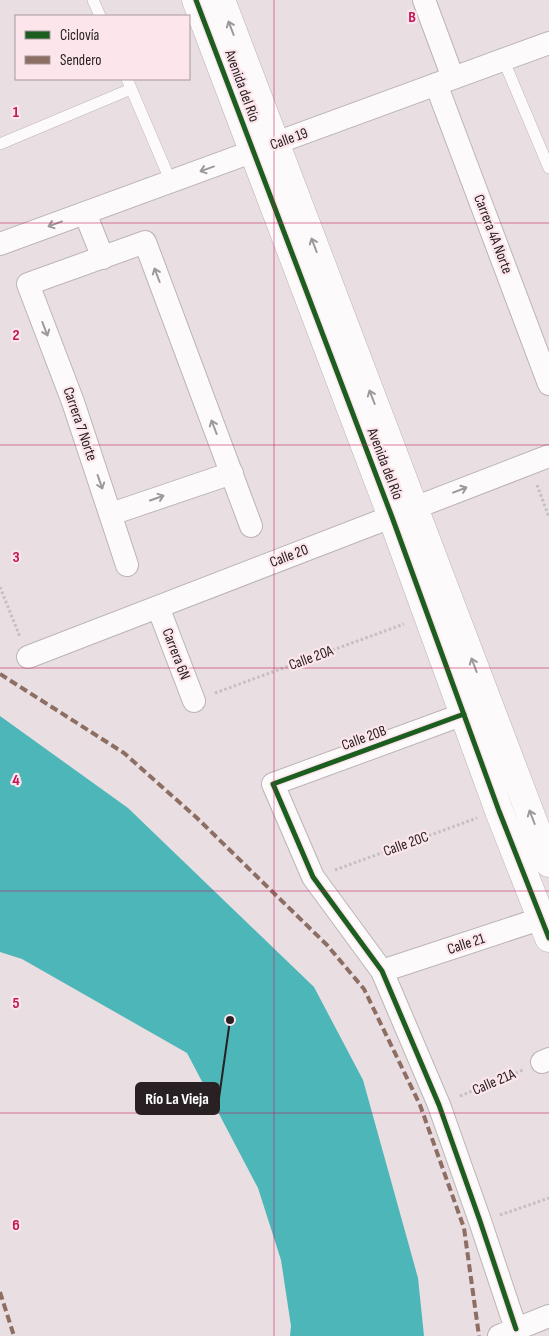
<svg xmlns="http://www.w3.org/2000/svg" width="549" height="1336" viewBox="0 0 549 1336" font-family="'Sofia Sans Condensed',sans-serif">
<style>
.water{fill:#4db6b9}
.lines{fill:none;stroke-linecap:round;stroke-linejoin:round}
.service-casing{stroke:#bcb4b6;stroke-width:12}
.minor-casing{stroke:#bcb4b6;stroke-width:24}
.tertiary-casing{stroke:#bcb4b6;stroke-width:29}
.path{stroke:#c3c0c1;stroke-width:3;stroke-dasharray:2.5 2.5;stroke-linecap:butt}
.service{stroke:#fcfafa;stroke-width:11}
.minor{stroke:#fcfafa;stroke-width:22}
.tertiary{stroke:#fcfafa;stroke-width:28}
.quiet{stroke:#8d6e63;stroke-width:4;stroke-dasharray:8 4;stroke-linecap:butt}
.cycleway-casing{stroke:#fce6eb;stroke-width:8}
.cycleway{stroke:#1b5e20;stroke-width:5}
.oneway{stroke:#9d9899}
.grid{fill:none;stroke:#c2185b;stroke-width:1;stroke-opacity:0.55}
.labels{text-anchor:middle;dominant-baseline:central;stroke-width:4.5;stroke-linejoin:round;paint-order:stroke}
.street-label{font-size:15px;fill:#282022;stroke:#fce6eb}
.grid-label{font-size:16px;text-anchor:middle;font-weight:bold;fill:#c2185b;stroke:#fce6eb;stroke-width:4.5;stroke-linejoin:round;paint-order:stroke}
.leader{fill:none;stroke:#282022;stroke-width:2}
.callout-dot{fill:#282022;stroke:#fce6eb;stroke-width:2}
.callout{fill:#282022;stroke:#282022;stroke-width:2}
.callout-label{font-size:16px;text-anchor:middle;font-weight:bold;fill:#fff}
</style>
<rect width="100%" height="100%" fill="#e9dee1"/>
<path class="water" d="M0 716 128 808 314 987 363 1080 418 1278 424 1336H290L291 1326 281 1260 258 1188 187 1053 22 959 0 952Z"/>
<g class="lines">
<g class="service-casing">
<path id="service" d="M93 0 100 16
M503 59 549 168
M127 79 171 182
M0 144 131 89"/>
</g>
<g class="minor-casing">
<path id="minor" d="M424 0 453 78
M436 84 549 384
M85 213 103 258
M0 244 549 43
M111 514 232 473
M127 565 73 402 28 284 145 242 251 526
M158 607 194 701
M28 657 549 456
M464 714 273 784 313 877 382 971 439 1105 480 1221 516 1329
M382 971 549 916
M542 1062 549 1059
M499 1336 549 1316"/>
</g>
<g class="tertiary-casing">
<path id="tertiary" d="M196 0 392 517 499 811 549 938
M221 0 549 863"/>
</g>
<path class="path" d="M537 485 549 517
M0 587 20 637
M215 693 404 624
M335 870 477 818
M460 1096 523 1070
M500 1215 549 1198"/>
<use href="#service" class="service"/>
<use href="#minor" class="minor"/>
<use href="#tertiary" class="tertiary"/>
<path class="quiet" d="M0 674 124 753 197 818 327 945 364 989 420 1105 464 1228 479 1336
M0 1292 14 1336"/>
<g class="cycleway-casing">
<path id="cycleway" d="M196 0 392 517 499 811 549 938
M464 714 273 784 313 877 382 971 439 1105 480 1221 516 1329"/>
</g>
<use href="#cycleway" class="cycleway"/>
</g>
<defs><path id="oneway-shaft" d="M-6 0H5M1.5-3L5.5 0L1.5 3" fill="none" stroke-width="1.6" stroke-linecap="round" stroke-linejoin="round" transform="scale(1.25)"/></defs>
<g class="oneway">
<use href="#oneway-shaft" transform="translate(231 28) rotate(-111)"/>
<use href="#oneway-shaft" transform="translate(207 169) rotate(160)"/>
<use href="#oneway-shaft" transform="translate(55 224) rotate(160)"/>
<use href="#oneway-shaft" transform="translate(314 245) rotate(-111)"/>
<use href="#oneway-shaft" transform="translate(157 275) rotate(-111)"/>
<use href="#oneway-shaft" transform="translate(45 329) rotate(69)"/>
<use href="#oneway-shaft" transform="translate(372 397) rotate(-111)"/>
<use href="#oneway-shaft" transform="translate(214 427) rotate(-111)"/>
<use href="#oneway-shaft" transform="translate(100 482) rotate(71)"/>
<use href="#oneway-shaft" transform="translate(460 490) rotate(-21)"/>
<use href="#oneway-shaft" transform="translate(157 498) rotate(-19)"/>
<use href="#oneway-shaft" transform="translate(474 665) rotate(-111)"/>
<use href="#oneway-shaft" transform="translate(532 817) rotate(-111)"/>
</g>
<path class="grid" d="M274 0V1336M0 223H549M0 445H549M0 668H549M0 891H549M0 1113H549"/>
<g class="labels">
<g class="street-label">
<text transform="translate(242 86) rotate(70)">Avenida del Río</text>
<text transform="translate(289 139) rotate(-20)">Calle 19</text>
<text transform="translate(493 234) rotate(69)">Carrera 4A Norte</text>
<text transform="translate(80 424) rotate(71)">Carrera 7 Norte</text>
<text transform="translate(385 464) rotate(69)">Avenida del Río</text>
<text transform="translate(289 556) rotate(-21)">Calle 20</text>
<text transform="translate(176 654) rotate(69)">Carrera 6N</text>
<text transform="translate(311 658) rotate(-20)">Calle 20A</text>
<text transform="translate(364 738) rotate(-20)">Calle 20B</text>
<text transform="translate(406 844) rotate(-20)">Calle 20C</text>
<text transform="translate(466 944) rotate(-18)">Calle 21</text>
<text transform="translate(494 1082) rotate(-23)">Calle 21A</text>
</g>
</g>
<g class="grid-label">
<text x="412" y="22">B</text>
<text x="16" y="117">1</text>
<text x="16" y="340">2</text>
<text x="16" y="562">3</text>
<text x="16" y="785">4</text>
<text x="16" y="1008">5</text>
<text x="16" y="1230">6</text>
</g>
<path class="leader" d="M230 1020L219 1098"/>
<circle class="callout-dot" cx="230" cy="1020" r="5"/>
<rect class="callout" x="136" y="1083" width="83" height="31" rx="5"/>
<g class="callout-label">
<text x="177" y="1104">Río La Vieja</text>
</g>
<rect x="15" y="15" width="175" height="65" fill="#fce6eb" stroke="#a7979b"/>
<rect x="25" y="31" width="25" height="8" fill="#1b5e20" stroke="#a7979b"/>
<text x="60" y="40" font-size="15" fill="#282022">Ciclovía</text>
<rect x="25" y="56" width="25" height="8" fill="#8d6e63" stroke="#a7979b"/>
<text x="60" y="65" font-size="15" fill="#282022">Sendero</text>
</svg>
